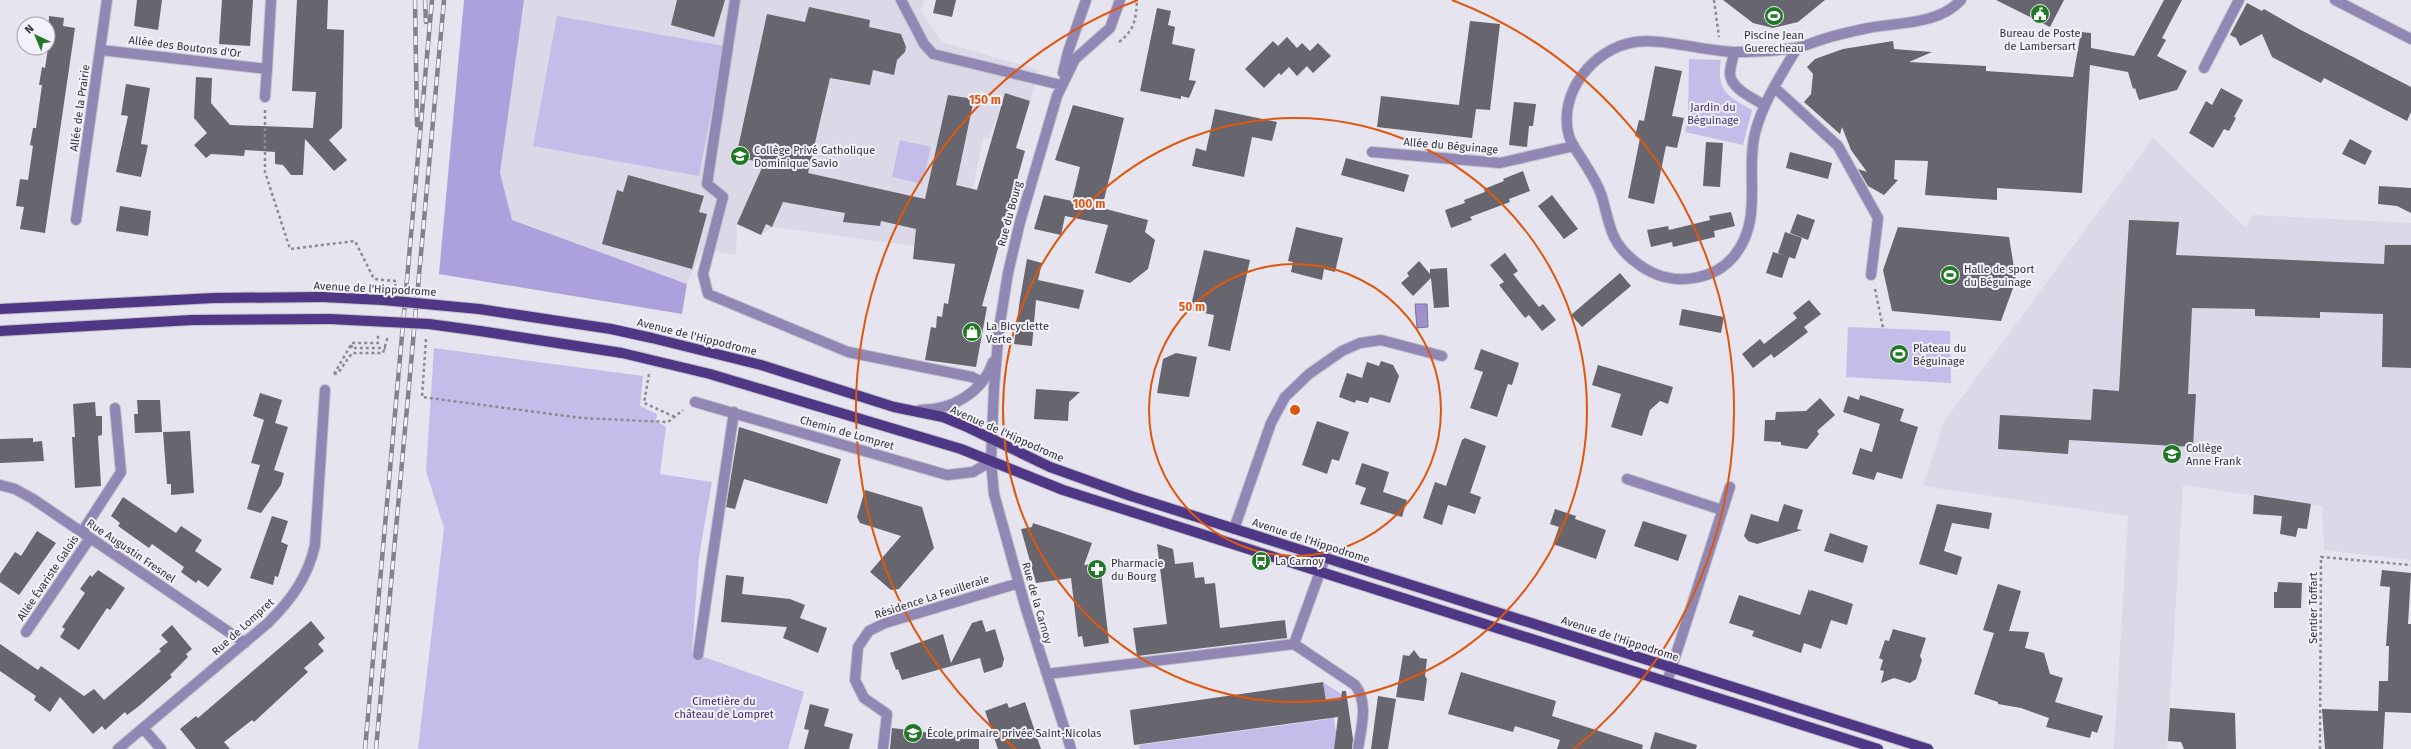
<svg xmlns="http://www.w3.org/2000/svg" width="2411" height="749" viewBox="0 0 2411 749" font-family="'Fira Sans',sans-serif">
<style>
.built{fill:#dbd8e8}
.green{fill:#c5bde9}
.forest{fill:#ada1dd}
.water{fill:#9e91cc;stroke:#7e749f}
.building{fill:#67666e}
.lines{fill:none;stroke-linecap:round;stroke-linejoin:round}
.minor-casing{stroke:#c2c0c9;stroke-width:12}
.major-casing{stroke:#c2c0c9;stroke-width:12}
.path{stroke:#8b8a91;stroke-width:2.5;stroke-dasharray:3 3;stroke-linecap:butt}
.minor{stroke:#9087b4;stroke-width:10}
.major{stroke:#4e3785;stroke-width:10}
.rail-casing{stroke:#848289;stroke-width:4.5}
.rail{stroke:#f3f1fb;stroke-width:3;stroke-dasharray:9;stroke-linecap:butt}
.major-bridge-casing{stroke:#c2c0c9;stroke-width:12;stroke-linecap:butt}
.major-bridge{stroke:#4e3785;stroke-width:10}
.ring{fill:none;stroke:#df570e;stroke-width:2}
.labels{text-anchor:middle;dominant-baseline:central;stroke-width:4;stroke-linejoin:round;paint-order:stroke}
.poi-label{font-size:11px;fill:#323135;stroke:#f3f1fb;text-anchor:start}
.street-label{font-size:11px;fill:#323135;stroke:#f3f1fb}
.park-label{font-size:11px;fill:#3f2970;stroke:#f3f1fb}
.centre{fill:#df570e;stroke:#f3f1fb;stroke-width:2}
.ring-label{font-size:12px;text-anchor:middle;font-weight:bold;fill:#df570e;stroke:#f3f1fb;stroke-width:4;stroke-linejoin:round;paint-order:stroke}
</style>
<rect width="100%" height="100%" fill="#e6e4ee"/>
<path class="built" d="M524 0H924L921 11 942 42 1039 70 1030 101 1005 93 989 139 983 138 960 252 773 227 761 235 737 224 736 255 703 249 687 284 512 220 500 173Z
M2153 138 2246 228 2252 215 2411 223V560L2324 550 2322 506 2183 485 2167 749H2114L2128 516 1923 486 1943 423Z"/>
<path class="green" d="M557 16 724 46 699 176 533 146Z
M1689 59 1721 60C1716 91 1727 96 1752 110L1743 145 1685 132 1688 116Z
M900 140 931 147 922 184 892 177Z
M1848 327 1950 331 1951 383 1846 377Z
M434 348 643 376 640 406 657 414 656 421 666 427 660 474 712 482 699 556 692 653 804 692 788 749H418L444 528 426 471Z
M1323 682 1347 698 1331 700 1336 733 1334 749H1140L1139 745 1328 719Z"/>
<path class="forest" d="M464 0H524L500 173 512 220 687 284 682 314 439 274Z"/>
<path class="water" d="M1415 304H1427L1428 327 1417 328Z"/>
<path class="building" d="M137 0H162L158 30 134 26Z
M222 0H253L250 46 219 44Z
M297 0H328L327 29 344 30 342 128 329 140 347 160 334 171 305 139 303 175H291L283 165 275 164V152L245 150 244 156 211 154 206 158 194 145 207 133 194 118 196 77 212 78 211 103 230 125 313 128 316 92 292 91Z
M677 0H725L714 37 671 25Z
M936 0H956L952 17 933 13Z
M1723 0H1825L1798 22 1773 28 1753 23Z
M1996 0H2064L2050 27Z
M2164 0H2182L2162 38 2166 40 2157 56 2187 71 2177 90 2139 100 2135 88 2133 89 2128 72 2090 65 2082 193 1997 188V200L1925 195 1928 161 1895 160 1894 179 1898 180 1884 195 1868 186 1858 169 1867 172 1851 150 1842 127 1840 134 1804 102 1811 94 1813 74 1807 67 1815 59 1843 49 1893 41 1894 49 1932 52 1909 62 1986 66V71L2073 77 2081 32 2091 33V48L2134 56Z
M2247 3 2262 11 2264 9 2299 29 2411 87V112L2407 121 2324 78 2321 83 2272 57 2262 34 2240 46 2236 38 2230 35Z
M809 7 870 20 869 27 901 34 906 47 905 52 897 60 894 75 873 70 870 85 830 78 808 173 925 199 948 95 974 99 956 185 977 190 1005 93 1030 101 1016 148 1025 151 982 306 987 307 976 367 925 360 931 327 936 328 937 316 942 317 944 303 948 304 955 264 913 259 916 229 881 221 880 226 843 222 845 213 783 202 772 227 766 224 761 235 737 224 764 163 736 157 767 14 805 22Z
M1157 8 1171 11 1168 25 1175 27 1172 44 1195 49 1189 80 1196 81 1189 98 1181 96V99L1140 91Z
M49 16 64 18 63 26 75 28 45 233 20 229 24 207 16 206 20 179 28 180 33 146 30 145 33 128H36L42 85H39L42 67 45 68 48 48Z
M1470 21 1500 24 1490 110 1476 109 1472 138 1377 127 1381 96 1459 105Z
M1287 37 1297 48 1302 43 1310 51 1318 43 1331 56 1313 73 1307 66 1297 76 1289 67 1281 75 1279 73 1264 88 1245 69 1273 41 1278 46Z
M1655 66 1682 71 1672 116 1684 118 1677 148 1666 146 1654 204 1628 198 1640 138 1635 136 1639 120 1644 121Z
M126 84 150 88 141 144 148 145 141 177 116 172 128 116 121 115Z
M2221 88 2243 100 2234 117 2236 118 2229 131 2224 129 2213 148 2189 133 2206 101 2212 105Z
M1514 102 1536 104 1533 126H1529L1527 147 1509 145Z
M1073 105 1124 118 1102 208 1148 220 1145 232 1155 240 1148 269 1130 283 1095 273 1108 225 1065 216 1061 235 1034 229 1044 195 1072 201 1080 167 1055 160Z
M1215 109 1277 122 1272 141 1252 137 1244 177 1192 166 1196 148 1206 151Z
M2350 139 2372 151 2365 165 2342 154Z
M1706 142 1723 143 1720 187 1703 186Z
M1790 152 1832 163 1828 179 1786 168Z
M1346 158 1409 175 1404 192 1341 175Z
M1523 171 1530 191 1509 199 1510 202 1470 217 1472 220 1451 228 1445 210 1465 203 1464 200 1485 192 1484 189 1504 181 1503 179Z
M628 175 704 196 699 212 707 214 692 269 602 244 617 190 623 192Z
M2379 186 2411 188V213L2397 206 2378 204Z
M1552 195 1578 229 1564 239 1538 206Z
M120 206 151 211 148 236 116 231Z
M1731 212 1735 226 1714 231 1715 237 1673 247 1672 242 1651 247 1647 230 1668 226 1669 230 1710 220 1709 216Z
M1797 214 1815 220 1808 240 1790 233Z
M2129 220 2179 222 2176 255 2384 264 2385 245H2411V368L2382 367 2383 314 2320 312V318L2255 316V309L2192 308 2188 394H2196L2193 447 2069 440 2068 454 1998 449 2000 415 2091 420 2093 389 2119 391Z
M1296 227 1343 238 1335 272 1324 269 1322 280 1291 272 1293 262 1288 261Z
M1898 227 2009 237 2016 280 2001 321 1892 311 1883 270Z
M1785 232 1802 238 1795 259 1789 257 1782 278 1766 273 1773 252 1786 256 1778 253Z
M1204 250 1250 260 1230 351 1208 346 1214 315 1190 310Z
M1505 253 1518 271 1505 280 1513 274 1539 307 1543 304 1556 320 1542 331 1529 315 1525 318 1499 285 1504 282 1490 265Z
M1027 259 1042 263 1038 280 1084 290 1079 309 1036 300 1032 346 1014 344 1020 299Z
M1419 261 1430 274V269L1447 268 1449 307 1434 308 1431 278 1413 296 1401 283 1409 276 1407 273Z
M1620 273 1631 286 1582 327 1571 315Z
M1809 300 1821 314 1804 327 1801 323 1808 332 1774 358 1771 354 1753 368 1742 354 1760 339 1764 344 1797 318 1793 313Z
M1682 309 1724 317 1721 333 1679 325Z
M1481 349 1519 363 1512 385 1508 384 1497 417 1470 408 1483 372 1474 369Z
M1176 353 1197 357 1189 397 1157 393 1163 359Z
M1381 361 1393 365 1399 376 1390 403 1370 397 1368 403 1356 400 1355 403 1339 397 1347 373 1362 378 1367 362 1379 366Z
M1598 365 1673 387 1668 404 1660 401 1650 410 1642 436 1611 427 1621 394 1592 385Z
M1036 389 1080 392 1069 402 1068 421 1034 419Z
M260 393 282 400 275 423 288 427 274 470 284 473 281 485 261 513 247 509 260 465 251 463 264 420 253 416Z
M1860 395 1904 409 1900 421 1918 427 1902 479 1877 472 1874 480 1852 474 1860 448 1872 452 1880 424 1843 412 1848 396 1859 400Z
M1820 398 1835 415 1817 431 1819 434 1807 449 1781 445V442L1764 441 1765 420H1775L1776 412 1806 411Z
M137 400H160L162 432 135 433 134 414H138Z
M95 402 96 416H102V435L98 436 101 486 75 488 72 437H75L73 404Z
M1317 421 1349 432 1339 461 1332 459 1327 474 1302 465Z
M739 427 841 459 827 504 744 479 735 509 726 507Z
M190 431 194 493 171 495V484H167L163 432Z
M33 438V442L42 441 44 461 0 463V439Z
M1465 438 1486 446 1470 493 1481 497 1475 514 1448 505 1442 525 1423 518 1435 482 1446 486 1462 440Z
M1362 463 1389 472 1383 492 1407 500 1402 517 1360 504 1366 488 1355 484Z
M865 490 922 507 934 548 899 589 891 590 870 572 901 536 860 523 857 517Z
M2254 495 2311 504 2307 529 2298 528 2296 537 2280 534 2282 516 2253 514Z
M123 497 176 533 181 526 202 540 195 551 222 569 208 587 198 580 196 583 181 572 184 567 152 544 149 548 118 526 120 523 111 516Z
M1784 504 1803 510 1797 529 1802 530 1757 544 1748 541 1744 536 1751 514 1778 522Z
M1937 504 1992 513 1989 529 1952 523 1944 551 1962 557 1957 575 1919 564Z
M1555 509 1576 516 1575 519 1606 530 1596 559 1553 544 1559 527 1550 524Z
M272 516 288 521 281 542 288 545 278 577 275 576 273 585 250 578Z
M1643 521 1687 535 1678 561 1634 546Z
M1033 523 1092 543 1084 565 1100 563 1109 643 1084 647 1082 636 1078 637 1071 578 1036 583 1021 529 1032 527Z
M37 531 56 543 19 595 0 582V574L15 552 21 556Z
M1830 533 1868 546 1863 563 1824 551Z
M1157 544 1173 549 1175 564 1193 562 1195 578 1204 577 1205 584 1215 583 1220 628 1285 620 1287 638 1137 656 1133 628 1167 624Z
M98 570 125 588 110 610 107 608 79 650 60 637 65 629 62 627 85 593 80 589 90 575 92 577Z
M2382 570 2411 573 2408 624H2411V713L2385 712 2383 749H2325L2322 709 2378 711 2379 681H2388L2389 646H2386L2390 587 2380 586Z
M726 575 744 577 742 594 790 599 805 605 800 618 827 628 818 653 783 638 787 627 721 622Z
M2278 582 2302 583 2301 608H2274V592H2277Z
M1998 584 2021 591 2009 631 2029 632 2025 648 2044 653 2050 674 2063 678 2055 702 2103 716 2097 733 2092 731 2090 738 2046 727 2049 718 2021 708 1998 704V702L1974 694 1994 633 1983 630Z
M1809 589 1810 592 1811 590 1853 604 1847 625 1831 620 1821 649 1804 643 1801 653 1752 636 1754 631 1729 623 1739 595 1800 615Z
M982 620 986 632 995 629 1004 659 1002 667 984 673 980 658 902 680 898 669 896 670 890 653 943 634 951 663 972 623Z
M311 621 325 638 318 644 324 651 304 668 308 672 254 722 252 720 224 742 230 749H196L180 729 196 716 198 718Z
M172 625 192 649 186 654 188 657 170 675 172 677 139 706 127 715 125 712 105 730 102 726 93 734 60 697 50 712 34 700 36 696 0 671V644L38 670 41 666 84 696 94 689 104 700 161 651 159 649 168 642 161 635Z
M1893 629 1926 638 1920 656 1922 660 1916 679 1910 683 1894 678 1881 683 1884 671 1880 670 1883 660 1879 658 1885 640 1889 641Z
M1414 650 1420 658 1427 659 1425 676 1427 679 1424 701 1396 697 1403 655 1409 656Z
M1461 672 1556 701 1552 716 1643 745 1642 749H1557L1560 740 1515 726 1513 732 1448 714Z
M1323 682 1326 701 1341 699 1342 691H1346L1353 739 1352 749H1334L1338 717 1134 745 1130 710Z
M1378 696 1396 699 1388 749H1371Z
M1025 702 1041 749H998L985 711 1007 703 1009 708Z
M810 704 829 709 824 726 853 734 849 749H804L809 730 804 729Z
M2170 708 2235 713 2236 749H2184L2181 742 2168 741Z
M892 728 979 739V749H890Z
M1655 732 1697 745 1696 749H1650Z"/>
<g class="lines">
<g class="minor-casing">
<path id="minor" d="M735 0 707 184 723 197 703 274 708 294 848 352 972 377 982 382
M901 0 924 44 933 54 1061 85
M2335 0 2411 39
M1797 48C1781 75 1763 102 1755 133 1745 174 1764 220 1734 256 1725 267 1713 274 1699 277 1674 283 1652 276 1633 260 1608 240 1610 221 1601 194 1597 183 1591 174 1585 164 1580 155 1572 146 1569 136 1557 93 1594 48 1635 42 1663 38 1703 51 1734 52 1753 52 1775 51 1795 48 1806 46 1816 41 1827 38 1840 34 1854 31 1868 28 1899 22 1938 25 1961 0
M101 50 267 69 271 0
M1734 52C1733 59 1730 67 1730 74 1731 89 1753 98 1764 105
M2204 68 2239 0
M1063 73 1068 52 1086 0
M1774 87 1838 146 1878 218 1871 275
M265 97 267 69
M1372 152 1500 163 1574 146
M76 220 107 0
M695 402 947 475 973 472 991 461
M920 410C952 410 982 393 993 362
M1627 479 1722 510
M0 485 15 489 33 499 245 643
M1234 529 1271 423 1285 397 1309 374 1342 351 1360 343 1381 340 1442 356
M82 532 121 472 115 408
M26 632 90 538
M1294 644 1325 558
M698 655 734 412
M1047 674 1294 644 1355 685C1369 703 1361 728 1358 749
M1667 682 1730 487
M143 728 161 749
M118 749 268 623C291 600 308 577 315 545L325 390
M883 749 887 714 864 698 855 680 858 647 869 631 885 623 1019 583
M1071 749 1026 609 994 494 991 461 994 388 999 329 1008 273 1020 222 1057 96 1075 59 1110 28 1120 0"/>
</g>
<g class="major-casing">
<path id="major" d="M0 309 214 298 323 297
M479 309 611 329 652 338 761 365 894 407 943 417 965 426 1050 467 1131 496 1928 749
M0 331 192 320 330 319
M480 331 622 353 710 374 961 449 1063 490 1878 749"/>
</g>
<path class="path" d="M1714 0 1719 37
M1119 42C1135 30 1136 18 1137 0
M265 110V172L290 249 355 241 374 279 396 281 395 287
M1875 289 1883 328
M426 339 422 397 582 418 668 422 683 410
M352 345 351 348H386
M334 374 338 373 352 353H383L388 336
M334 374 352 343H378V335
M649 374 644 403 675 417
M2320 749 2321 557 2411 565"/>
<use href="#minor" class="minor"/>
<use href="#major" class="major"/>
<g class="rail-casing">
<path id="rail" d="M415 0 417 125
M425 0 426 22
M365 749 432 0
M376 749 444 0"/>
</g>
<use href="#rail" class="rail"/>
<g class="major-bridge-casing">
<path id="major-bridge" d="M323 297 383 300 479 309
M330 319 429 324 480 331"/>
</g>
<use href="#major-bridge" class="major-bridge"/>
</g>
<g class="ring">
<circle cx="1295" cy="410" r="146"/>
<circle cx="1295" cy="410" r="292"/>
<path d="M1016 749A439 439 0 0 1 1138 0M1452 0A439 439 0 0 1 1574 749"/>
</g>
<defs>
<g id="civic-disc" transform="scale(1)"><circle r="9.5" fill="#207724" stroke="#f3f1fb"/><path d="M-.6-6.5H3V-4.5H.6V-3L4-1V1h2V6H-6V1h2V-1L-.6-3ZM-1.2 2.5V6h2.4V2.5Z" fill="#fff"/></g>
<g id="stadium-disc" transform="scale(1)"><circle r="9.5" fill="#207724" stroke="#f3f1fb"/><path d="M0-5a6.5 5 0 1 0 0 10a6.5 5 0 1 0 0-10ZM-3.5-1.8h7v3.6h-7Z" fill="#fff"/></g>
<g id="school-disc" transform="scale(1)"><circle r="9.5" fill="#207724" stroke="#f3f1fb"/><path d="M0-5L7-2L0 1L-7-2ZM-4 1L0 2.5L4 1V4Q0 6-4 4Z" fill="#fff"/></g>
<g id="shop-disc" transform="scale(1)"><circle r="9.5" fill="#207724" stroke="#f3f1fb"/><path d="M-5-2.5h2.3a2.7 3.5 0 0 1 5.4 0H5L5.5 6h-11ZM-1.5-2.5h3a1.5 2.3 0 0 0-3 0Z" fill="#fff"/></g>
<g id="bus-disc" transform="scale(1)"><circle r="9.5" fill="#207724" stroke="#f3f1fb"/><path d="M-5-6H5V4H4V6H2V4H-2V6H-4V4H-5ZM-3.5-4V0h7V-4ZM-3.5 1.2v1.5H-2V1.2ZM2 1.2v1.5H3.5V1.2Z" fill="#fff"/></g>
<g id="pharmacy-disc" transform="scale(1)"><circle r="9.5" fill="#207724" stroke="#f3f1fb"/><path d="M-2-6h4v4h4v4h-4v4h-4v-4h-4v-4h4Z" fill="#fff"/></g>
</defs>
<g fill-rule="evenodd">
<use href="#civic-disc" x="2040" y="14"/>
<use href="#stadium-disc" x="1774" y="16"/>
<use href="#school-disc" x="740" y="156"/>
<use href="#stadium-disc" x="1950" y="275"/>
<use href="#shop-disc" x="972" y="332"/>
<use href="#stadium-disc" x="1899" y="354"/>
<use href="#school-disc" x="2172" y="454"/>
<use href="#bus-disc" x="1261" y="561"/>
<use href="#pharmacy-disc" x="1097" y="569"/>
<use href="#school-disc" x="913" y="733"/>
</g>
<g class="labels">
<g class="poi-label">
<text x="2040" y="33" text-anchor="middle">Bureau de Poste<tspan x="2040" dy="13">de Lambersart</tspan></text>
<text x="1774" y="35" text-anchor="middle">Piscine Jean<tspan x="1774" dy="13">Guerecheau</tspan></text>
<text x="754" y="150">Collège Privé Catholique<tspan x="754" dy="13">Dominique Savio</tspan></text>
<text x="1964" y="269">Halle de sport<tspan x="1964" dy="13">du Béguinage</tspan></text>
<text x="986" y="326">La Bicyclette<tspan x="986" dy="13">Verte</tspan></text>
<text x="1913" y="348">Plateau du<tspan x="1913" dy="13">Béguinage</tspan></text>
<text x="2186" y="448">Collège<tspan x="2186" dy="13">Anne Frank</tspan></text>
<text x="1275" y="561">La Carnoy</text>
<text x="1111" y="563">Pharmacie<tspan x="1111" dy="13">du Bourg</tspan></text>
<text x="927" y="733">École primaire privée Saint-Nicolas</text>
</g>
<g class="street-label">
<text transform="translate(185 47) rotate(7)">Allée des Boutons d'Or</text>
<text transform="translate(80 108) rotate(-82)">Allée de la Prairie</text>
<text transform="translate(1451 146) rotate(5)">Allée du Béguinage</text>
<text transform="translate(1010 214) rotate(-75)">Rue du Bourg</text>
<text transform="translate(375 289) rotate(3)">Avenue de l'Hippodrome</text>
<text transform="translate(697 337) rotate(14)">Avenue de l'Hippodrome</text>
<text transform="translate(847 433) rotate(16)">Chemin de Lompret</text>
<text transform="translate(1007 434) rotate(24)">Avenue de l'Hippodrome</text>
<text transform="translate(1311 541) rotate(18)">Avenue de l'Hippodrome</text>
<text transform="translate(131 551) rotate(34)">Rue Augustin Fresnel</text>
<text transform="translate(48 578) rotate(-56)">Allée Évariste Galois</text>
<text transform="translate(932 597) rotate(-18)">Résidence La Feuilleraie</text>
<text transform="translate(1037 603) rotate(74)">Rue de la Carnoy</text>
<text transform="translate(2313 608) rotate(-90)">Sentier Toffart</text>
<text transform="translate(243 627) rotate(-42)">Rue de Lompret</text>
<text transform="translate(1620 639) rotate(18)">Avenue de l'Hippodrome</text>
</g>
<g class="park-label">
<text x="1713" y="107">Jardin du<tspan x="1713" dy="13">Béguinage</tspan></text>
<text x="724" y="701">Cimetière du<tspan x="724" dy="13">château de Lompret</tspan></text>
</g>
</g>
<circle cx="1295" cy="410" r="6" class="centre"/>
<g class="ring-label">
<text x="985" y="104">150 m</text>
<text x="1089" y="208">100 m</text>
<text x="1192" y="311">50 m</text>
</g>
<g transform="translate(36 36) rotate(316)"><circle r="19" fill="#f3f1fb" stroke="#a6a4ac"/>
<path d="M0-3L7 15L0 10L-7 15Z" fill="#207724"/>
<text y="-6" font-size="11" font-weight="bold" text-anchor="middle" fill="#323135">N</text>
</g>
</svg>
